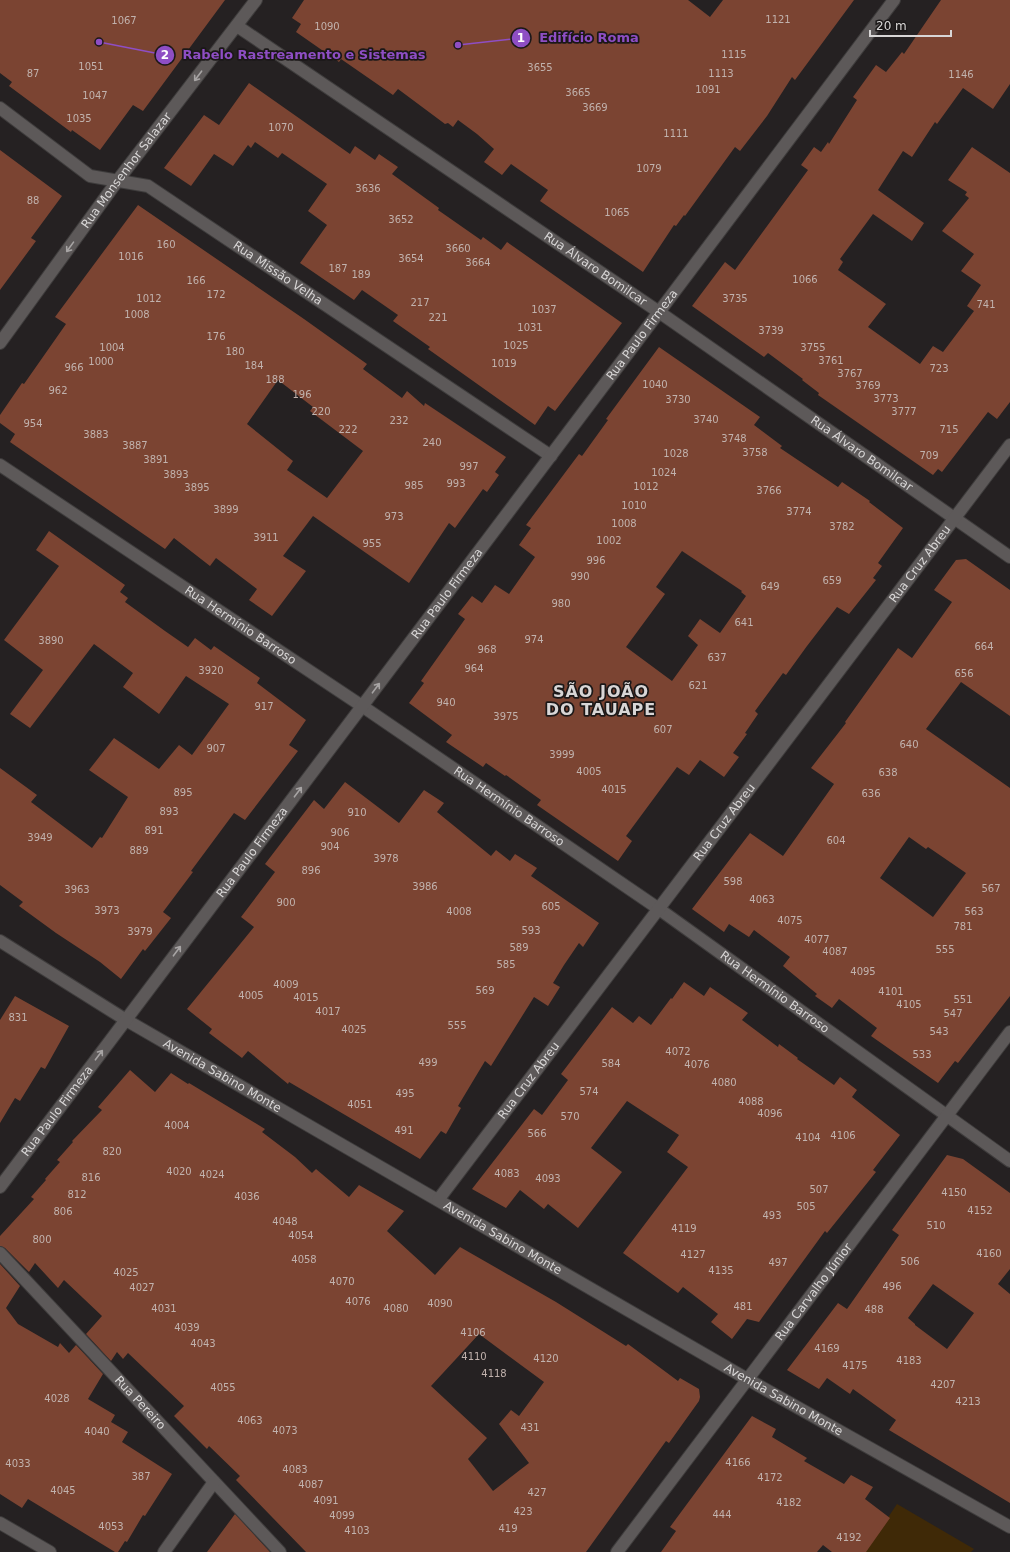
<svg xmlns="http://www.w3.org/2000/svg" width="1010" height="1552" viewBox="0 0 1010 1552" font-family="'DejaVu Sans',sans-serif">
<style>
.garden{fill:#3f2907}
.building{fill:#7b4432;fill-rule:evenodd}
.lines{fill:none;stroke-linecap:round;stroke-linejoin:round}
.minor-casing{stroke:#3e3c3c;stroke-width:14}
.minor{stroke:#5d5959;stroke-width:12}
.oneway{stroke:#a7a4a4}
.labels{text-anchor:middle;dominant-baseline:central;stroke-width:3.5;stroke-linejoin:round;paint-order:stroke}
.number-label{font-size:10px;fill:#c1b2ad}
.street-label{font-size:12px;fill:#d8d6d6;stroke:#1b1818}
.district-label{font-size:16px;font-weight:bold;letter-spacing:1px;fill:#d8d6d6;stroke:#1b1818}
.leader{fill:none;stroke:#8e4ec4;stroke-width:1.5}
.callout-dot{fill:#8e4ec4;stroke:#1b1818;stroke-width:1.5}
.mark-label{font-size:12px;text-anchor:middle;font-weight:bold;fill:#fff}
.callout-label{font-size:13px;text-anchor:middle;font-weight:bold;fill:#8e4ec4;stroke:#1b1818;stroke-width:3.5;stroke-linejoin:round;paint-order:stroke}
</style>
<rect width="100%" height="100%" fill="#252122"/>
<path class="garden" d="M897 1504 974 1549 971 1552H865Z"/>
<path class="building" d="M0 0H225L143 111 133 105 100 150 72 130 71 132 9 86 12 82 0 73Z
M304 0H688L710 17 723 0H854L795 80 792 77 767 116 740 151 735 147 685 216 684 215 676 226 674 225 643 272 540 201 548 190 511 164 502 175 484 162 494 149 477 134 458 120 453 127 448 123 445 124 398 89 393 95 341 59 339 62 296 32 301 24 292 18Z
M941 0H1010V84L993 109 963 88 937 124 935 122 912 157 903 151 878 190 924 223 912 241 873 214 840 259 843 262 838 270 886 304 868 327 920 364 933 346 943 352 974 311 967 306 981 285 961 271 974 254 942 231 969 198 965 195 967 192 948 180 972 147 1010 173V402L997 419 988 412 942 472 938 469 933 475 818 395 819 393 802 380 803 379 768 353 764 357 692 306 725 262 735 270 808 170 801 165 814 147 821 152 828 142 829 144 857 100 853 97 876 65 886 72 902 52 904 54Z
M249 83 350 154 355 146 375 160 379 154 398 167 392 174 439 208 438 210 481 240 483 237 501 250 507 242 622 323 555 411 548 406 535 425 428 349 430 347 393 321 398 315 362 290 354 300 300 263 327 225 308 211 327 184 282 153 278 158 255 142 251 148 248 145 233 166 214 154 191 186 164 168 204 115 219 125Z
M0 150 62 196 31 238 36 241 0 290Z
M138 205 304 319 367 364 363 369 402 398 407 391 424 406 425 403 506 457 495 472 499 475 487 492 483 489 455 528 449 523 409 583 313 516 283 556 306 571 272 616 249 600 257 589 216 558 210 566 174 538 165 549 10 442 15 434 0 423V415L22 383 24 384 66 324 55 317ZM278 380 313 407 310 411 363 451 327 498 287 470 293 461 247 424Z
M659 347 760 417 754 425 782 446 780 448 838 487 842 482 870 501 869 502 903 528 878 563 882 566 873 578 876 580 849 614 837 607 807 646 786 675 783 673 755 711 758 714 745 733 747 734 733 753 739 757 724 777 700 760 689 775 677 767 626 836 632 841 618 861 537 805 541 800 506 775 505 776 486 763 483 767 446 742 452 735 409 703 424 683 421 681 465 619 458 614 472 596 482 603 495 585 509 594 535 557 519 545 531 528 526 525 579 454 582 456 608 420 606 419ZM682 551 742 591 741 592 746 596 720 633 700 619 688 636 698 645 672 681 626 647 665 594 656 587Z
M49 531 125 585 120 592 128 598 125 602 165 631 188 647 195 638 211 650 214 646 260 678 257 683 306 720 289 745 298 751 245 820 234 813 191 871 193 872 163 912 171 918 145 951 143 949 121 979 100 962 56 933 19 906 23 902 0 885V768L37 795 31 802 92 848 100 837 102 838 128 797 89 770 114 738 159 769 179 745 192 755 229 704 186 676 159 714 123 687 133 673 94 644 30 728 10 714 43 670 4 640 59 566 36 550Z
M966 559 1010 590V716L961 682 926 729 1010 788V996L958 1063 955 1061 938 1083 871 1036 877 1028 839 999 832 1008 815 996 817 994 783 966 790 957 754 930 749 937 729 924 724 932 692 909 750 833 783 856 834 784 811 768 846 723 845 722 898 648 912 658 952 602 934 590 956 560ZM909 837 926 849 928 847 966 873 933 917 880 878Z
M345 782 399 823 424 790 444 803 437 812 491 856 496 850 510 861 515 854 537 868 531 876 599 923 583 947 579 943 564 965 553 983 560 987 548 1006 534 997 491 1066 485 1061 458 1106 461 1108 446 1134 441 1131 420 1159 289 1082 288 1084 248 1051 242 1058 209 1033 212 1029 187 1009 254 927 241 917 275 872 265 864 314 800 324 809Z
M684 982 704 996 710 987 748 1013 742 1020 778 1047 779 1044 798 1058 797 1059 834 1085 840 1077 857 1090 852 1097 900 1135 873 1170 876 1172 827 1233 825 1231 759 1322 747 1319 732 1339 711 1322 718 1314 683 1287 678 1293 623 1253 688 1167 667 1152 679 1135 627 1101 591 1148 622 1172 578 1228 548 1204 544 1209 520 1190 506 1208 472 1189 534 1109 542 1115 568 1080 561 1074 612 1007 633 1023 639 1016 651 1025 671 998 672 999Z
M15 996 69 1026 45 1069 41 1067 20 1101 15 1098 0 1123V1020Z
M130 1070 155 1092 171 1073 188 1084 189 1083 265 1129 262 1132 295 1157 312 1173 316 1169 349 1197 359 1185 404 1211 387 1231 435 1275 460 1247 556 1302 626 1346 628 1344 678 1381 680 1378 699 1389 700 1397 699 1401 669 1443 666 1441 586 1552H306L236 1480 240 1476 209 1446 207 1449 174 1416 184 1406 128 1353 123 1359 117 1352 111 1361 86 1334 102 1316 64 1280 58 1288 35 1263 29 1272 5 1248 0 1246V1236L34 1199 31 1197 46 1180 45 1179 60 1162 57 1160 73 1142 72 1141 102 1110 98 1107ZM479 1334 544 1382 519 1416 511 1410 499 1424 529 1463 493 1491 468 1459 487 1438 431 1386Z
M947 1155 963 1159 1010 1193V1269L998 1284 1010 1294V1503L889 1430 896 1420 853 1389 850 1394 827 1378 819 1389 787 1370 838 1303 847 1309 899 1235 892 1230ZM933 1284 974 1313 947 1349 915 1325V1324L908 1318Z
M0 1264 20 1286 6 1308 18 1324 58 1347 60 1343 69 1353 76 1345 103 1374 88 1399 115 1415 111 1422 128 1432 122 1442 172 1474 145 1516 143 1515 127 1542 125 1541 118 1552H115L28 1499 22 1508 0 1494Z
M752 1416 776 1429 772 1437 807 1458 804 1461 844 1484 851 1475 873 1487 865 1499 890 1518 866 1552H832L823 1545 817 1552H661L676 1531 670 1527Z
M235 1514 270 1552H207Z"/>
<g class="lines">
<g class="minor-casing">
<g id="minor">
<path id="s1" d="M237 26 659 312 1010 557"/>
<path id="s2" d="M0 108 90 176 148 186 551 456"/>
<path id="s3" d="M0 343 118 180 256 0"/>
<path id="s4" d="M0 465 362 706 659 909 1010 1161"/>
<path id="s5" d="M0 941 126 1020 747 1379 1010 1527"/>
<path id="s6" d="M0 1187 894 0"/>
<path id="s7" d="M438 1200 1010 445"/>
<path id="s8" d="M0 1253 280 1552"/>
<path d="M0 1523 50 1552"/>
<path d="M164 1552 214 1482"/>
<path id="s9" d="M617 1552 1010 1032"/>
</g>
</g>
<use href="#minor" class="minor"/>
</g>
<defs><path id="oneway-shaft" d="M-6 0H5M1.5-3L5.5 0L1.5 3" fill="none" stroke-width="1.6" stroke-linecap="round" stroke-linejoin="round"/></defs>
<g class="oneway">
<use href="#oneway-shaft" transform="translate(198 76) rotate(127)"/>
<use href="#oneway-shaft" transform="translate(70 247) rotate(126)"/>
<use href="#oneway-shaft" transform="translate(376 688) rotate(-53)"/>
<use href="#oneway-shaft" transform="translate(298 792) rotate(-53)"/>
<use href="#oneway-shaft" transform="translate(177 951) rotate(-53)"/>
<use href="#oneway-shaft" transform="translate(99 1055) rotate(-53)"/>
</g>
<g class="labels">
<g class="number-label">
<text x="778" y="19">1121</text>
<text x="124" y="20">1067</text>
<text x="327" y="26">1090</text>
<text x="734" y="54">1115</text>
<text x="91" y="66">1051</text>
<text x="540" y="67">3655</text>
<text x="33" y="73">87</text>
<text x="721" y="73">1113</text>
<text x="961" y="74">1146</text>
<text x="708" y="89">1091</text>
<text x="578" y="92">3665</text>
<text x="95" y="95">1047</text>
<text x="595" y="107">3669</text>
<text x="79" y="118">1035</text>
<text x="281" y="127">1070</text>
<text x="676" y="133">1111</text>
<text x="649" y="168">1079</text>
<text x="368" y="188">3636</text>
<text x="33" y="200">88</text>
<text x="617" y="212">1065</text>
<text x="401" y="219">3652</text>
<text x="166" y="244">160</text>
<text x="458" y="248">3660</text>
<text x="131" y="256">1016</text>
<text x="411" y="258">3654</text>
<text x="478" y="262">3664</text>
<text x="338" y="268">187</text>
<text x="361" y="274">189</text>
<text x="805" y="279">1066</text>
<text x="196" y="280">166</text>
<text x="216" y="294">172</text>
<text x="149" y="298">1012</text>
<text x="735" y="298">3735</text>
<text x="420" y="302">217</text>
<text x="986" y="304">741</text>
<text x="544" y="309">1037</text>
<text x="137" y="314">1008</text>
<text x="438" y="317">221</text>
<text x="530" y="327">1031</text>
<text x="771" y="330">3739</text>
<text x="216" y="336">176</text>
<text x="516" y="345">1025</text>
<text x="112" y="347">1004</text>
<text x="813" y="347">3755</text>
<text x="235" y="351">180</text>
<text x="831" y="360">3761</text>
<text x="101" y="361">1000</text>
<text x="504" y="363">1019</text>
<text x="254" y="365">184</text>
<text x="74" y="367">966</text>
<text x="939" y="368">723</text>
<text x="850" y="373">3767</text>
<text x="275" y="379">188</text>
<text x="655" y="384">1040</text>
<text x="868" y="385">3769</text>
<text x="58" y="390">962</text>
<text x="302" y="394">196</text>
<text x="886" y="398">3773</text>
<text x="678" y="399">3730</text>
<text x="321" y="411">220</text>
<text x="904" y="411">3777</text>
<text x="706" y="419">3740</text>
<text x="399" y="420">232</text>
<text x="33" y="423">954</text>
<text x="348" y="429">222</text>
<text x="949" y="429">715</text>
<text x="96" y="434">3883</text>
<text x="734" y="438">3748</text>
<text x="432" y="442">240</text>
<text x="135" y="445">3887</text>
<text x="755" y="452">3758</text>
<text x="676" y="453">1028</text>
<text x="929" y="455">709</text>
<text x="156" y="459">3891</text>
<text x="469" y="466">997</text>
<text x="664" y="472">1024</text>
<text x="176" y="474">3893</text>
<text x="456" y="483">993</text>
<text x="414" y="485">985</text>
<text x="646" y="486">1012</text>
<text x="197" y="487">3895</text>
<text x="769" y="490">3766</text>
<text x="634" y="505">1010</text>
<text x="226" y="509">3899</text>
<text x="799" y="511">3774</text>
<text x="394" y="516">973</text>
<text x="624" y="523">1008</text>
<text x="842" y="526">3782</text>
<text x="266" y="537">3911</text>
<text x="609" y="540">1002</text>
<text x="372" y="543">955</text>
<text x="596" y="560">996</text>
<text x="580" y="576">990</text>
<text x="832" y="580">659</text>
<text x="770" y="586">649</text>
<text x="561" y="603">980</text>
<text x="744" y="622">641</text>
<text x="534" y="639">974</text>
<text x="51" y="640">3890</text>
<text x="984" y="646">664</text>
<text x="487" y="649">968</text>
<text x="717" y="657">637</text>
<text x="474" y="668">964</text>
<text x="211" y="670">3920</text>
<text x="964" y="673">656</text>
<text x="698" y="685">621</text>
<text x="446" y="702">940</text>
<text x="264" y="706">917</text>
<text x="506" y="716">3975</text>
<text x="663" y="729">607</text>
<text x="909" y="744">640</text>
<text x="216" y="748">907</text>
<text x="562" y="754">3999</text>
<text x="589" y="771">4005</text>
<text x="888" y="772">638</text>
<text x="614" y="789">4015</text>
<text x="183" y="792">895</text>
<text x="871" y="793">636</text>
<text x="169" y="811">893</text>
<text x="357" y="812">910</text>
<text x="154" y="830">891</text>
<text x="340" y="832">906</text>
<text x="40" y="837">3949</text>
<text x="836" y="840">604</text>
<text x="330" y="846">904</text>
<text x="139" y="850">889</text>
<text x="386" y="858">3978</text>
<text x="311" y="870">896</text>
<text x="733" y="881">598</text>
<text x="425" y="886">3986</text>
<text x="991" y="888">567</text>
<text x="77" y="889">3963</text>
<text x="762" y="899">4063</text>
<text x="286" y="902">900</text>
<text x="551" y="906">605</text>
<text x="107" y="910">3973</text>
<text x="459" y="911">4008</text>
<text x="974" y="911">563</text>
<text x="790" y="920">4075</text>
<text x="963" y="926">781</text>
<text x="531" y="930">593</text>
<text x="140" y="931">3979</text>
<text x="817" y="939">4077</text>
<text x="519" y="947">589</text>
<text x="945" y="949">555</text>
<text x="835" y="951">4087</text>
<text x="506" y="964">585</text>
<text x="863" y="971">4095</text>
<text x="286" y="984">4009</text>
<text x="485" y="990">569</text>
<text x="891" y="991">4101</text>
<text x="251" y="995">4005</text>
<text x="306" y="997">4015</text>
<text x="963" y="999">551</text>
<text x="909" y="1004">4105</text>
<text x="328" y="1011">4017</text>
<text x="953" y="1013">547</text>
<text x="18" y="1017">831</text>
<text x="457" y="1025">555</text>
<text x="354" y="1029">4025</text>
<text x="939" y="1031">543</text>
<text x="678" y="1051">4072</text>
<text x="922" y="1054">533</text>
<text x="428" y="1062">499</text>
<text x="611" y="1063">584</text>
<text x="697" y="1064">4076</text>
<text x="724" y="1082">4080</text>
<text x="589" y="1091">574</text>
<text x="405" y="1093">495</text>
<text x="751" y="1101">4088</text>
<text x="360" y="1104">4051</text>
<text x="770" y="1113">4096</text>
<text x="570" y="1116">570</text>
<text x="177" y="1125">4004</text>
<text x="404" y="1130">491</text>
<text x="537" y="1133">566</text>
<text x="843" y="1135">4106</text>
<text x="808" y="1137">4104</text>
<text x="112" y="1151">820</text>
<text x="179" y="1171">4020</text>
<text x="507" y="1173">4083</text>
<text x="212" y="1174">4024</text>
<text x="91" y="1177">816</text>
<text x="548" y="1178">4093</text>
<text x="819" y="1189">507</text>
<text x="954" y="1192">4150</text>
<text x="77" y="1194">812</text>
<text x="247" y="1196">4036</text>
<text x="806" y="1206">505</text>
<text x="980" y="1210">4152</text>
<text x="63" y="1211">806</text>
<text x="772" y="1215">493</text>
<text x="285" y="1221">4048</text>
<text x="936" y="1225">510</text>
<text x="684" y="1228">4119</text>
<text x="301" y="1235">4054</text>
<text x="42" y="1239">800</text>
<text x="989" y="1253">4160</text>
<text x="693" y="1254">4127</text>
<text x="304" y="1259">4058</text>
<text x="910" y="1261">506</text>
<text x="778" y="1262">497</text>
<text x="721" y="1270">4135</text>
<text x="126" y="1272">4025</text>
<text x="342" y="1281">4070</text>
<text x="892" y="1286">496</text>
<text x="142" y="1287">4027</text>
<text x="358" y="1301">4076</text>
<text x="440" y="1303">4090</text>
<text x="743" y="1306">481</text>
<text x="164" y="1308">4031</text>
<text x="396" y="1308">4080</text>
<text x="874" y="1309">488</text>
<text x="187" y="1327">4039</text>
<text x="473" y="1332">4106</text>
<text x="203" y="1343">4043</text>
<text x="827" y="1348">4169</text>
<text x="474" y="1356">4110</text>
<text x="546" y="1358">4120</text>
<text x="909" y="1360">4183</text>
<text x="855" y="1365">4175</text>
<text x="494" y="1373">4118</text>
<text x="943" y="1384">4207</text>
<text x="223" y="1387">4055</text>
<text x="57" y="1398">4028</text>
<text x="968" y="1401">4213</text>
<text x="250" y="1420">4063</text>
<text x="530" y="1427">431</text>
<text x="285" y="1430">4073</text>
<text x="97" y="1431">4040</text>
<text x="738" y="1462">4166</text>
<text x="18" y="1463">4033</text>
<text x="295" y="1469">4083</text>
<text x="141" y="1476">387</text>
<text x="770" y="1477">4172</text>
<text x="311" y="1484">4087</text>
<text x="63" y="1490">4045</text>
<text x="537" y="1492">427</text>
<text x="326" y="1500">4091</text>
<text x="789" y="1502">4182</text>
<text x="523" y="1511">423</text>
<text x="722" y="1514">444</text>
<text x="342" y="1515">4099</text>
<text x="111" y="1526">4053</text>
<text x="508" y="1528">419</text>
<text x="357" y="1530">4103</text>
<text x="849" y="1537">4192</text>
</g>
<g class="street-label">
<text stroke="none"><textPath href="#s3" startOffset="214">Rua Monsenhor Salazar</textPath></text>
<text stroke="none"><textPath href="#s1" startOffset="433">Rua Álvaro Bomilcar</textPath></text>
<text stroke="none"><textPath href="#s2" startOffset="328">Rua Missão Velha</textPath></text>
<text stroke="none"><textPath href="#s6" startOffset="1067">Rua Paulo Firmeza</textPath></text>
<text stroke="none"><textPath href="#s1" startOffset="757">Rua Álvaro Bomilcar</textPath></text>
<text stroke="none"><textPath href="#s7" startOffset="798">Rua Cruz Abreu</textPath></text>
<text stroke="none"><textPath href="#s6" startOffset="743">Rua Paulo Firmeza</textPath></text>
<text stroke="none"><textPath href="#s4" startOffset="289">Rua Hermínio Barroso</textPath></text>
<text stroke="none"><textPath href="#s4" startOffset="613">Rua Hermínio Barroso</textPath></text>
<text stroke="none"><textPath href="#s7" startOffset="474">Rua Cruz Abreu</textPath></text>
<text stroke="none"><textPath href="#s6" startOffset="419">Rua Paulo Firmeza</textPath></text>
<text stroke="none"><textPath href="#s4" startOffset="937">Rua Hermínio Barroso</textPath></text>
<text stroke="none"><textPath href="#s5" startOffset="260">Avenida Sabino Monte</textPath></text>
<text stroke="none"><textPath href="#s7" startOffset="150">Rua Cruz Abreu</textPath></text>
<text stroke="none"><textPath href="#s6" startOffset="95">Rua Paulo Firmeza</textPath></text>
<text stroke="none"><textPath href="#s5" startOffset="584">Avenida Sabino Monte</textPath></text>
<text stroke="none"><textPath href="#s9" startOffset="326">Rua Carvalho Júnior</textPath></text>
<text stroke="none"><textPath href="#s5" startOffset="908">Avenida Sabino Monte</textPath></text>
<text stroke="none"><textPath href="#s8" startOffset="205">Rua Pereiro</textPath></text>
</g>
<g class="district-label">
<text x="601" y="691">SÃO JOÃO<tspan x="601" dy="18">DO TAUAPE</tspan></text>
</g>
</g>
<path class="leader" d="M458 45L521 38M99 42L165 55"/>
<g class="callout-dot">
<circle cx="458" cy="45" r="4"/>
<circle cx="99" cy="42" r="4"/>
<circle cx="521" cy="38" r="10"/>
<circle cx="165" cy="55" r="10"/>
</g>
<g class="mark-label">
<text x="521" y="42">1</text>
<text x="165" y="59">2</text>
</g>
<g class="callout-label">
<text x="589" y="42">Edifício Roma</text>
<text x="304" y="59">Rabelo Rastreamento e Sistemas</text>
</g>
<path d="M870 30v6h81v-6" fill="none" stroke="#d8d6d6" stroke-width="2"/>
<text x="876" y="30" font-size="12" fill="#d8d6d6" stroke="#1b1818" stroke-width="3" paint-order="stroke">20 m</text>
</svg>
